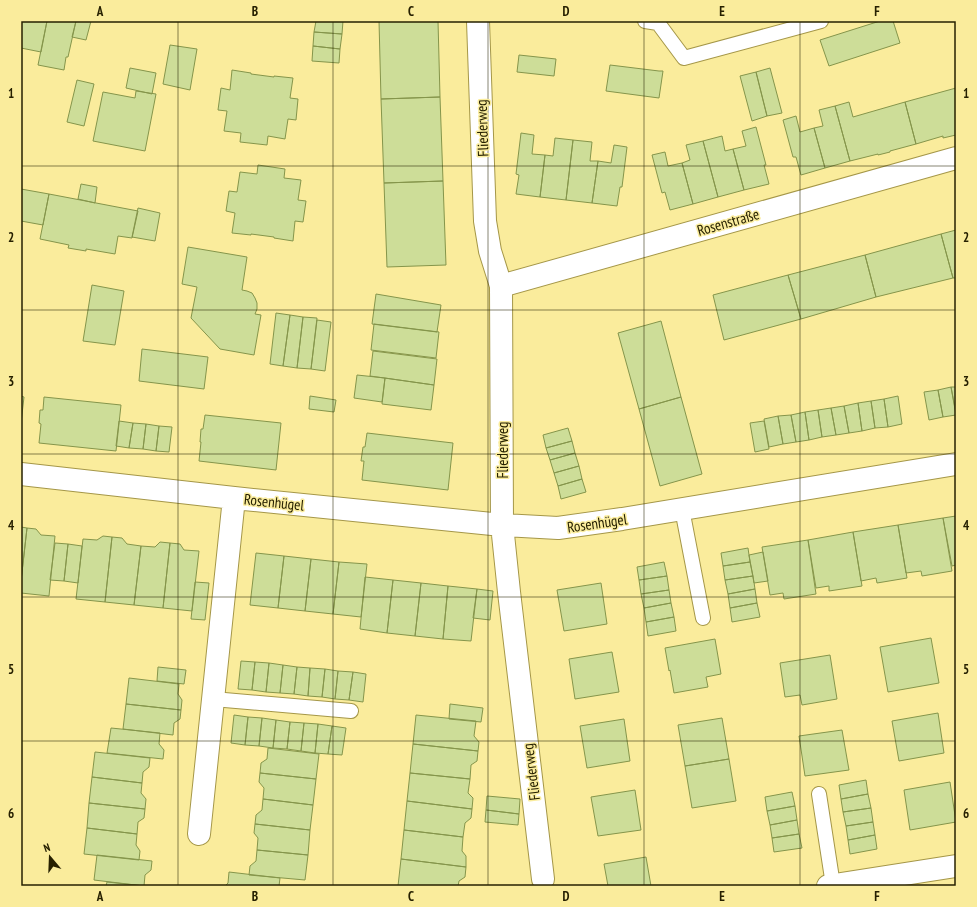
<svg xmlns="http://www.w3.org/2000/svg" width="977" height="907" viewBox="0 0 977 907" font-family="'PT Sans Narrow',sans-serif">
<style>
.building{fill:#cddd98;stroke:#85954b}
.lines{fill:none;stroke-linecap:round;stroke-linejoin:round}
.service-casing{stroke:#a59748;stroke-width:16}
.minor-casing{stroke:#a59748;stroke-width:24}
.service{stroke:#fff;stroke-width:14}
.minor{stroke:#fff;stroke-width:22}
.grid{fill:none;stroke:#262000;stroke-width:1;stroke-opacity:0.55}
.labels{text-anchor:middle;dominant-baseline:central;stroke-width:3;stroke-linejoin:round;paint-order:stroke}
.street-label{font-size:15px;fill:#262000;stroke:#faec9c}
.neatline{fill:none;stroke:#262000;stroke-width:1.5}
.grid-label{font-size:13px;text-anchor:middle;font-weight:bold;fill:#262000}
</style>
<rect width="100%" height="100%" fill="#faec9c"/>
<path class="building" d="M21 21H47L41 52 21 48Z
M47 21H76L68 57H66L64 70 38 65Z
M76 21H91L86 40 72 37Z
M316 21H343L342 34 314 32Z
M379 21H438L440 97 381 99Z
M880 21H893L900 43 829 66 820 40Z
M314 32 342 34 340 49 313 46Z
M170 45 197 49 190 90 163 84Z
M313 46 340 49 339 63 312 61Z
M519 55 556 59 554 76 517 72Z
M610 65 659 71H663L659 98 606 91Z
M130 68 156 73 152 94 126 88Z
M770 68 782 113 767 116 756 72Z
M232 70 251 73V74L274 77V76L293 78 290 98 298 99 296 120 288 119 285 139 268 136 267 145 240 142 241 133 224 131 227 111 218 110 221 88 230 90Z
M756 72 767 116 752 121 740 76Z
M77 80 94 84 84 126 67 122Z
M956 88V135L943 138V136L916 144 905 102Z
M136 91 156 94 145 151 93 141 103 92 135 98Z
M440 97 443 181 384 183 381 99Z
M849 102 853 117 905 102 916 144 890 151V152L878 155V154L850 161 835 106Z
M835 106 850 161 825 168 814 128 823 126 819 110Z
M796 116 800 132 814 128 825 168 801 175 796 157H793L783 120Z
M756 127 766 165H764L769 184 744 190 733 149 746 146 742 131Z
M521 133 534 135 532 154 545 155 540 197 516 194 519 175 516 174Z
M722 136 725 151 733 149 744 190 718 197 703 141Z
M555 138 573 140 566 200 540 197 545 155 553 156Z
M573 140 592 142 590 161H598L592 203 566 200Z
M703 141 718 197 693 204 682 163 690 160 686 145Z
M614 145 627 147 622 187H620L617 206 592 203 598 161 611 163Z
M665 152 668 166 682 163 693 204 670 210 665 192 662 193 652 155Z
M258 165 285 169 284 178 301 180 298 200 306 201 303 222 295 221 293 241 274 238V237L251 234V235L232 233 235 213 226 211 229 191 237 192 240 172 257 174Z
M443 181 446 265 387 267 384 183Z
M81 184 97 187 95 203 78 199Z
M21 189 49 194 43 225 21 221Z
M49 194 138 211 132 238 118 236 115 254 86 249V251L68 248 69 245 40 239Z
M138 208 160 213 155 241 132 237Z
M956 230V278H953L941 234Z
M941 234 953 278 876 297 865 255Z
M188 247 247 257 242 290 247 291 252 293 255 298 257 303V309L255 314 261 315 254 355 220 349 191 318 197 287 182 284Z
M865 255 876 297 801 319 788 275Z
M788 275 801 319 724 340 713 295Z
M92 285 124 291 115 345 83 341Z
M376 294 441 305 437 332 372 324Z
M276 313 290 315 283 366 270 364Z
M290 315 303 317 297 368 283 366Z
M303 317 317 318 311 369 297 368Z
M317 320 331 322 325 371 311 369Z
M661 321 681 397 639 409 618 333Z
M374 324 439 332 436 358 371 350Z
M142 349 208 357 204 389 139 381Z
M373 351 437 359 434 385 370 376Z
M357 375 385 378 382 402 354 398Z
M385 378 434 385 431 410 382 404Z
M951 387H956V413Z
M951 387 956 415 943 417 938 390Z
M938 390 943 417 929 420 924 392Z
M21 396 24 397 21 423Z
M310 396 336 400 334 412 309 409Z
M898 396 902 424 888 427 884 399Z
M44 397 121 405 116 451 39 443 41 424 39 423 40 410H43Z
M681 397 702 474 660 486 639 409Z
M884 399 888 427 875 428 871 401Z
M871 401 875 428 862 431 858 403Z
M858 403 862 431 849 433 844 406Z
M844 406 849 433 836 435 831 408Z
M831 408 836 435 822 437 818 410Z
M818 410 822 437 809 440 805 412Z
M805 412 809 440 796 442 791 415Z
M205 415 281 423 276 470 199 461 201 442H200L201 429H203Z
M791 415 796 442 783 444 778 416Z
M778 416 783 444 769 447 764 419Z
M119 421 133 423 129 448 116 446Z
M764 421 769 449 755 452 750 423Z
M133 423 146 424 143 449 129 448Z
M146 424 159 426 156 451 143 449Z
M159 426 172 427 169 452 156 451Z
M568 428 572 441 546 448 543 435Z
M367 433 453 443 448 490 362 480 364 461H361L363 447H365Z
M572 441 575 453 550 460 546 448Z
M575 453 579 466 554 473 550 460Z
M579 466 582 479 558 486 554 473Z
M582 479 586 492 561 499 558 486Z
M956 516V565L952 566 943 518Z
M943 518 952 571 922 576 921 571 906 573 898 525Z
M898 525 907 578 877 583 876 578 861 581 853 532Z
M21 527 27 528 21 581Z
M27 528 36 529 41 535 55 536 49 596 21 593V581Z
M853 532 862 586 829 591V586L816 588 808 540Z
M103 536 112 537 105 602 76 599 83 539 97 540Z
M112 537 122 538 127 544 141 546 134 605 105 602Z
M808 540 816 594 784 599 783 593 770 595 762 547Z
M160 542 170 543 163 608 134 605 141 546 155 547Z
M55 543 68 544 64 581 50 580Z
M170 543 180 544 184 550 199 551 192 611 163 608Z
M68 544 82 546 78 583 64 581Z
M748 548 750 562 723 566 721 553Z
M763 552 768 581 754 583 749 555Z
M256 553 284 556 278 608 250 605Z
M284 556 311 559 305 611 278 608Z
M311 559 339 562 333 614 305 611Z
M339 562 367 564 361 617 333 614Z
M664 562 667 576 639 580 637 567Z
M750 562 753 576 725 580 723 566Z
M667 576 669 590 641 594 639 580Z
M753 576 755 589 728 594 725 580Z
M365 577 393 580 387 633 360 629Z
M393 580 421 583 415 636 387 633Z
M195 582 209 583 205 620 191 619Z
M421 583 448 586 443 639 415 636Z
M601 583 607 624 564 631 557 590Z
M448 586 477 589 471 641 443 639Z
M477 589 493 591 490 620 473 618Z
M755 589 757 603 730 608 728 594Z
M669 590 671 603 644 608 641 594Z
M671 603 674 617 646 622 644 608Z
M757 603 760 617 732 622 730 608Z
M674 617 676 631 648 636 646 622Z
M931 638 939 683 888 692 880 647Z
M715 639 721 674 706 677 708 687 674 693 670 670 669 671 665 648Z
M612 652 619 692 575 699 569 659Z
M830 655 837 699 802 705 800 695 785 697 780 663Z
M241 661 255 662 252 690 238 689Z
M255 662 269 663 266 692 252 690Z
M269 663 283 665 280 693 266 692Z
M283 665 297 667 294 694 280 693Z
M158 667 186 670 184 684 157 681Z
M297 667 310 668 308 696 294 694Z
M310 668 325 669 322 697 308 696Z
M325 669 338 671 335 699 322 697Z
M338 671 353 672 349 700 335 699Z
M353 672 366 674 363 702 349 700Z
M129 678 179 684 178 694 182 700 181 710 126 704Z
M126 704 181 710 180 719 174 723 173 735 123 729Z
M450 704 483 708 481 722 449 719Z
M938 713 944 753 899 761 892 721Z
M234 715 248 717 245 745 231 743Z
M416 715 476 721 474 736 479 742 478 751 413 744Z
M248 717 262 718 259 746 245 745Z
M262 718 276 720 273 748 259 746Z
M722 718 729 759 685 766 678 725Z
M624 719 630 761 587 768 580 726Z
M276 720 290 722 287 749 273 748Z
M290 722 304 723 301 751 287 749Z
M304 723 318 724 315 753 301 751Z
M318 724 332 726 328 754 315 753Z
M332 726 346 728 342 755 328 754Z
M111 728 160 733 159 744 164 750 163 759 107 753Z
M842 730 849 770 805 776 799 736Z
M413 744 478 751 477 761 471 765 470 779 410 773Z
M268 748 319 754 316 779 260 773 261 763 267 759Z
M95 752 150 758 149 767 143 772 142 783 92 777Z
M729 759 736 801 692 808 685 766Z
M260 773 316 779 313 805 263 799 264 788 259 782Z
M410 773 470 779 468 793 473 798 472 809 407 801Z
M92 777 142 783 141 793 146 799 145 809 89 803Z
M866 780 868 794 841 799 839 785Z
M950 782 956 822 910 830 904 790Z
M635 790 641 830 598 836 591 797Z
M792 792 795 806 767 811 765 797Z
M868 794 871 808 843 812 841 799Z
M487 796 520 799 519 814 486 810Z
M263 799 313 805 310 830 255 824 256 815 262 810Z
M407 801 472 809 471 818 465 823 463 837 404 830Z
M89 803 145 809 144 818 138 822 137 834 87 828Z
M795 806 797 820 770 825 767 811Z
M871 808 873 822 846 826 843 812Z
M486 810 519 814 518 825 485 822Z
M797 820 799 834 772 838 770 825Z
M873 822 875 835 848 840 846 826Z
M255 824 310 830 308 855 257 850 258 838 254 833Z
M87 828 137 834 136 845 140 851 139 860 84 854Z
M404 830 463 837 462 851 466 856V867L401 859Z
M799 834 802 848 774 852 772 838Z
M875 835 877 849 850 854 848 840Z
M257 850 308 855 305 880 249 875 250 866 256 861Z
M97 855 152 861 151 870 145 875 144 886 94 880Z
M646 857 651 886H608L604 864Z
M401 859 466 867 465 877 459 881 458 886H398Z
M229 872 280 878 279 886H225L228 883Z
M107 882 144 886H106Z"/>
<g class="lines">
<g class="service-casing">
<path id="service" d="M645 21 658 23 684 58 821 21
M682 509 703 618
M213 699 351 711
M819 794 833 885"/>
</g>
<g class="minor-casing">
<path id="minor" d="M478 21 485 221 490 251 501 286 502 525 509 592 543 879
M501 286 956 158
M21 474 234 498 502 525 558 528 622 519 956 464
M199 834 234 498
M828 886 956 866"/>
</g>
<use href="#service" class="service"/>
<use href="#minor" class="minor"/>
</g>
<path class="grid" d="M178 21V886M333 21V886M488 21V886M644 21V886M800 21V886M21 166H956M21 310H956M21 454H956M21 597H956M21 741H956"/>
<g class="labels">
<g class="street-label">
<text transform="translate(482 128) rotate(-92)">Fliederweg</text>
<text transform="translate(728 222) rotate(-16)">Rosenstraße</text>
<text transform="translate(502 450) rotate(-90)">Fliederweg</text>
<text transform="translate(274 502) rotate(6)">Rosenhügel</text>
<text transform="translate(597 523) rotate(-8)">Rosenhügel</text>
<text transform="translate(531 772) rotate(-97)">Fliederweg</text>
</g>
</g>
<rect width="977" height="907" fill="none" stroke="#faec9c" stroke-width="44"/>
<g transform="translate(50 857) rotate(341)" stroke="#faec9c" stroke-width="3" paint-order="stroke">
<path d="M0-3L7 15L0 10L-7 15Z" fill="#262000"/>
<text y="-6" font-size="11" font-weight="bold" text-anchor="middle" fill="#262000">N</text>
</g>
<rect x="22" y="22" width="933" height="863" class="neatline"/>
<g class="grid-label">
<text x="100" y="16">A</text>
<text x="255" y="16">B</text>
<text x="411" y="16">C</text>
<text x="566" y="16">D</text>
<text x="722" y="16">E</text>
<text x="877" y="16">F</text>
<text x="11" y="98">1</text>
<text x="966" y="98">1</text>
<text x="11" y="242">2</text>
<text x="966" y="242">2</text>
<text x="11" y="386">3</text>
<text x="966" y="386">3</text>
<text x="11" y="530">4</text>
<text x="966" y="530">4</text>
<text x="11" y="674">5</text>
<text x="966" y="674">5</text>
<text x="11" y="818">6</text>
<text x="966" y="818">6</text>
<text x="100" y="901">A</text>
<text x="255" y="901">B</text>
<text x="411" y="901">C</text>
<text x="566" y="901">D</text>
<text x="722" y="901">E</text>
<text x="877" y="901">F</text>
</g>
</svg>
